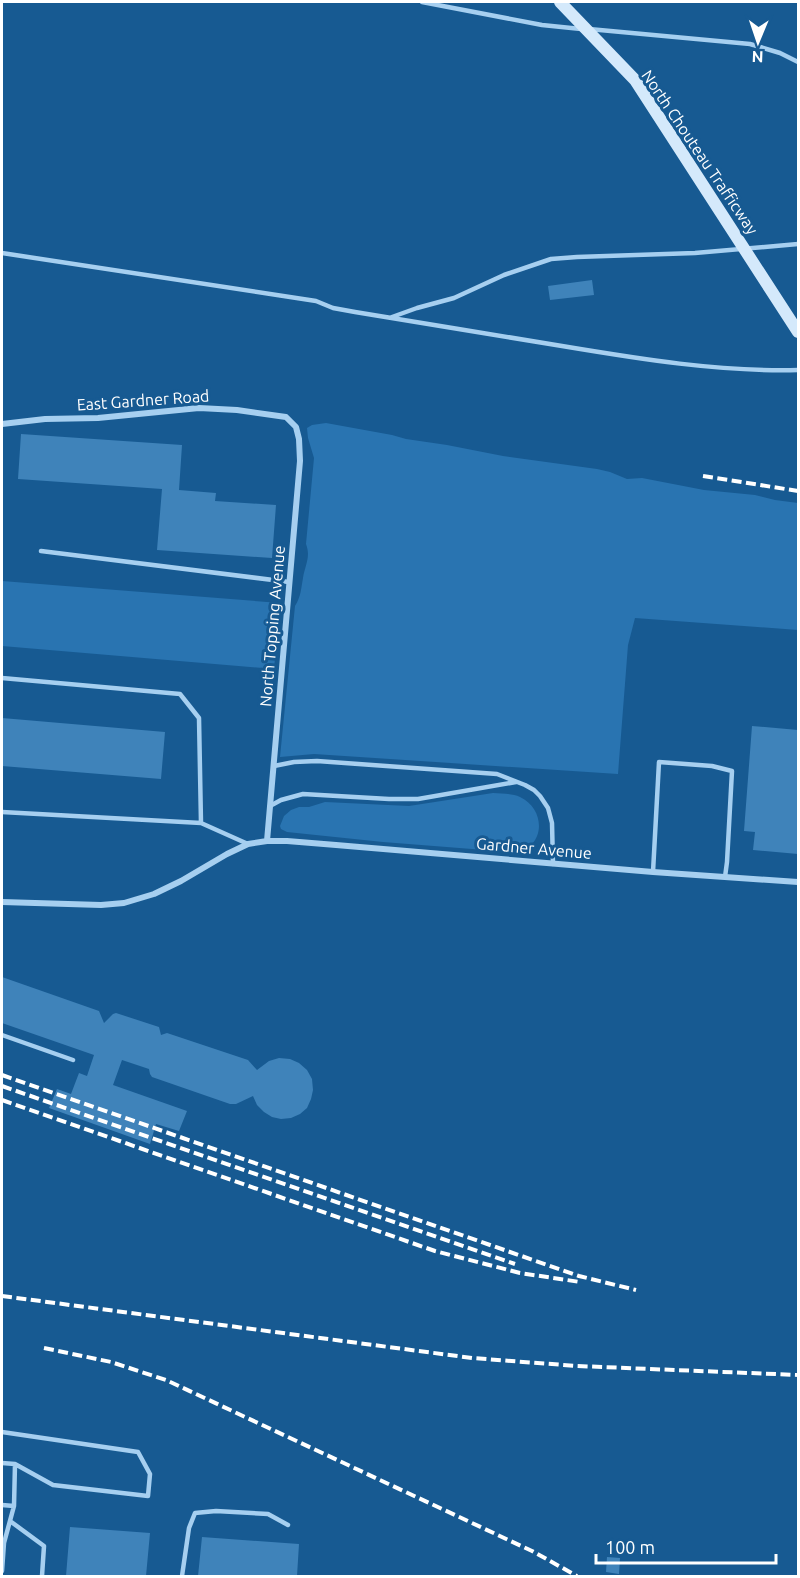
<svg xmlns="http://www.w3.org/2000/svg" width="800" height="1578" viewBox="0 0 800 1578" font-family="Ubuntu,sans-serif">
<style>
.green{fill:#2974b1}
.building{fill:#3f83ba}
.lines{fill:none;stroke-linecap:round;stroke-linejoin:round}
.lane{stroke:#a6cff0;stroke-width:4.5}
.street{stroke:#a6cff0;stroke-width:6}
.rail{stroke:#fff;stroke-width:4;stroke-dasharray:10 4.5;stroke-linecap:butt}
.secondary-bridge{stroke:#d4e9fb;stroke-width:12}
.labels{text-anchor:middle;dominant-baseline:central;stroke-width:6;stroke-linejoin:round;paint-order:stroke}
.street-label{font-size:16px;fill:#fff;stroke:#175a92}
</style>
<rect width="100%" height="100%" fill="#175a92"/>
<path class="green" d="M326 423 392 435 406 439 447 445 503 456 597 469 610 472 627 479 642 478 704 490 755 495 775 500 798 503V630L635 618 628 645 618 774 314 754 280 757 295 606C301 596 301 589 303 578 305 565 311 557 306 544L314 458 308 438 307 428 312 425Z
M2 581 280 603 274 669 2 646Z
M493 793C502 794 512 793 520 797 548 810 545 852 511 852L383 842 287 832 281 829 280 826 284 816 291 810 299 807H309L325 802 409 806Z"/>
<path class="building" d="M592 280 594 295 550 300 548 286Z
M21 434 182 445 179 490 216 493 215 501 276 505 272 558 157 550 162 489 18 479Z
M2 718 165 732 161 779 2 766Z
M752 726 798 730V854L753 850 755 832 744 831Z
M2 977 99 1011 104 1023 113 1014 116 1013 159 1027 161 1035 167 1033 248 1060 257 1070 269 1061 279 1058 290 1059 299 1063 307 1070 312 1079 313 1090 311 1099 307 1108 300 1114 291 1118 281 1119 272 1117 264 1112 257 1105 253 1096 236 1104H230L152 1077 150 1074 149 1069 122 1060 113 1085 187 1111 179 1131 156 1124 150 1144 49 1108 57 1089 71 1094 79 1073 87 1076 94 1055 2 1023Z
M70 1527 150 1533 146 1576H66Z
M202 1537 299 1544 297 1576H198Z
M607 1557 620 1558 619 1574 606 1572Z"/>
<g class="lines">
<path class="lane" d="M422 2 542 25 581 29
M589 29 750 44 780 53 798 62
M2 253 316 301 333 308 355 312C424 323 493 335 562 346 640 359 719 372 798 370
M392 317 417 308 454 298 504 275 551 259 577 257 695 253 798 244
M41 551 289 582
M2 678 180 694 199 718 201 823
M274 766 294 762 317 761 497 774 525 785 534 790 540 796 548 808 552 823 553 864
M270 806 281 800 303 794 389 799H418L516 782
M2 812 201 823 248 844
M653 872 659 762 712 766 732 771 727 862 725 877
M2 1035 73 1060
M2 1432 138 1452 150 1474 148 1496 53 1485 15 1464 2 1463
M2 1505 14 1506
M10 1521 44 1546 42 1576
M2 1571 4 1543 14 1506 15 1464
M182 1576 189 1528 195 1513 216 1511 268 1514 288 1525"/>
<path class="street" d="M2 424 45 419 98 418 199 408 237 410 286 417 296 427 299 439 300 461 267 841
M2 902 101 905 124 903 154 894 181 881 227 854 248 844 267 841H287L336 845 653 872 798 882"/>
<path class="rail" d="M703 476 798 491
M2 1075 579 1276 636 1290
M2 1086 515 1264
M2 1100 435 1251 520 1273 580 1282
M2 1296 472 1358 577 1366 798 1375
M44 1348 111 1362 166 1380 532 1551 577 1576"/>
<path class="secondary-bridge" d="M560 2 635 80 798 332"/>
</g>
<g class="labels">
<g class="street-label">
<text transform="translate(700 152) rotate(56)">North Chouteau Trafficway</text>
<text transform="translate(143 400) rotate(-4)">East Gardner Road</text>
<text transform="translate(272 626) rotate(-85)">North Topping Avenue</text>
<text transform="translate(534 848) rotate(5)">Gardner Avenue</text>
</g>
</g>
<rect width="800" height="1578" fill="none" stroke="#ffffff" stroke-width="6"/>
<g transform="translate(758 42) rotate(182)" stroke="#175a92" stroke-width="4.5" paint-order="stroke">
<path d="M0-4.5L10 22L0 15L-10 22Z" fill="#ffffff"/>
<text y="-9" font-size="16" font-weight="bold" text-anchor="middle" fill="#ffffff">N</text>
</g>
<path d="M596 1554v9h180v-9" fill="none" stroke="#ffffff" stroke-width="3"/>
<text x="605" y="1554" font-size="18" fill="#ffffff" stroke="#175a92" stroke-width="4.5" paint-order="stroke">100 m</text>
</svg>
